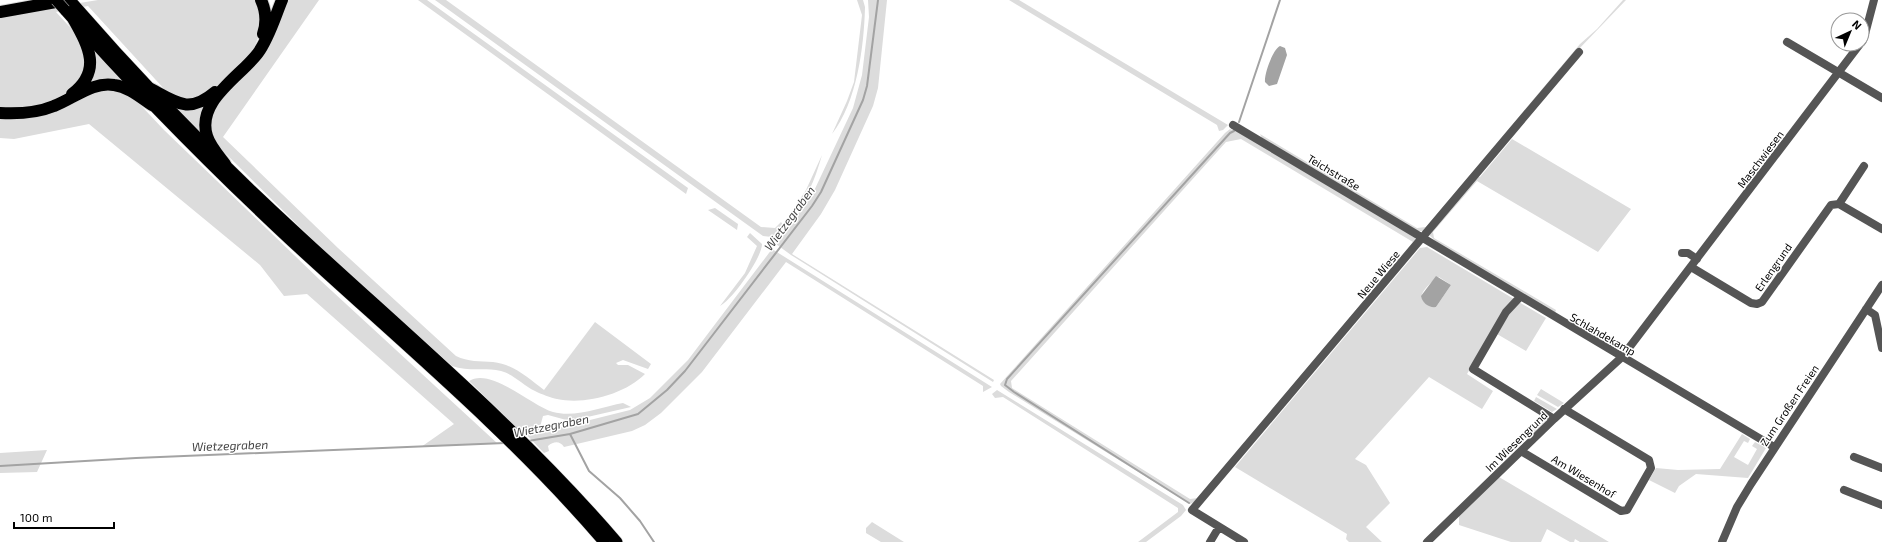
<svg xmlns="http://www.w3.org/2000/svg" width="1882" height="542" viewBox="0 0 1882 542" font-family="'Exo 2',sans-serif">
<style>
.green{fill:#dcdcdc;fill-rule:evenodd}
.water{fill:#a3a3a3}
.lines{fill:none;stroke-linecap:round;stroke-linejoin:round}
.stream{stroke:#a3a3a3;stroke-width:2}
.trunk-casing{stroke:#dbdbdb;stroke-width:12}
.motorway-casing{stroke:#dbdbdb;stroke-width:14}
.minor{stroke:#555;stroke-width:8}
.trunk{stroke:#000;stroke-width:11}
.motorway{stroke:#000;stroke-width:12}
.trunk-bridge-casing{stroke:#dbdbdb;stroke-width:12;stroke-linecap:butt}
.trunk-bridge{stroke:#000;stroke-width:11}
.labels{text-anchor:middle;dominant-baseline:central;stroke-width:3;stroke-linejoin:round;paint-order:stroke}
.street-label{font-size:11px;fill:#000;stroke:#fff}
.water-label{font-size:12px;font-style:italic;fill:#444;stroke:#fff}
</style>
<rect width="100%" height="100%" fill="#fff"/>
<path class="green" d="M98 0H258L261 30 254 48 238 67 209 94 191 102 166 91 88 6 56 12 79 37 87 69C82 76 77 86 71 92 54 106 20 107 0 107V16Z
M286 0H319L223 137 338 248 456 356C468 362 480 361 493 362 513 364 528 378 544 390L595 322 651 364 648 369 623 360 616 363 618 365H628L645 374C625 394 586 405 557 399 551 398 541 394 535 391 523 385 513 374 501 371 484 367 469 372 452 366L329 256 222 150 212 136 210 126 215 106 230 88Z
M418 0H427L688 188 686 194Z
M435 0H446L761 227 775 228 781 222 784 226 772 237 763 236Z
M857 0H863L865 7C864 47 857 102 832 134L847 101 854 82 862 15Z
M868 0H887L878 88 873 106 835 190 821 214 792 254 994 380 993 382 791 255 776 244 813 193 853 108 862 75 869 17Z
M1009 0H1019L1228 125 1223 130 1219 131 1217 125Z
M1623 0H1626L1578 50 1425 231H1418L1262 138 1260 134 1417 228 1426 227 1580 44 1597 29Z
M93 48 128 85 86 87Z
M113 88 133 97 164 130 320 280 497 443 421 447 454 424 307 294 284 296 260 265 89 124 14 139 0 138V117L94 91Z
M170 102 205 104 206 139Z
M1230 129 1236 131 1415 236 1416 241 1194 502 1190 504 1009 392 1001 386 1000 384 1225 133ZM1241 139 1413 242 1198 498 1190 499 1012 388 1011 381 1226 142Z
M1512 139 1631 209 1598 252 1477 181 1433 232 1434 238 1556 310 1555 313 1441 246 1429 235 1477 176 1480 177Z
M822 155C816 175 809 199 792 211L806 190Z
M715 208 738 224 737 230 708 210Z
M750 233 762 244C762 258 732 300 720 306L745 273 757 246 747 237Z
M1427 247 1514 299 1504 310 1467 374 1493 391 1482 409 1429 377 1355 459 1366 465 1390 503 1366 527 1382 542H1349L1346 539 1347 534 1235 467 1420 248ZM1439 277 1451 285 1436 307C1431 305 1423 304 1422 299 1419 292 1434 279 1439 277Z
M772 249 992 387 983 392V386L786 262 702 372 661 413 645 425 632 431 564 447C560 441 554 441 548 446L549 451 544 453 524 432H521L469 381C491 367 532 406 553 412 575 418 602 407 623 403L631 407 570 421 548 415 543 416 540 427 542 432 630 410 650 398 688 360Z
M1519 302 1546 318 1526 351 1497 334 1509 314Z
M1541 389 1564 403 1558 407 1537 395Z
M997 390 1183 505 1186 510 1181 516 1146 542H1138L1178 512V508L1003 397 995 398 992 394Z
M1536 397 1557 409 1552 412 1534 401Z
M1541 413 1547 417 1548 422 1533 436 1530 431Z
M1742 434 1750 439 1748 443 1744 441 1734 457 1748 465 1757 449 1752 446 1755 442 1766 448 1748 478 1696 474 1679 486 1675 493 1649 480 1656 468 1678 470 1720 469Z
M47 450 37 472 0 473V453Z
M1499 477 1609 542H1580L1575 539 1574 542H1570L1547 529 1541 542H1511L1459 525V515Z
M872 522 904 542H881L866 533V528Z"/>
<path class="water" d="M1280 46 1285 48 1287 55 1277 84 1269 86 1265 82C1264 74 1273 49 1280 46Z
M1436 276 1451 285 1436 307C1429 308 1422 303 1421 296Z"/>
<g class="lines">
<path class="stream" d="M1239 122 1280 0
M570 434 589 471 620 498 640 521 654 542
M528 441 570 434 638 414 667 390 685 371 812 206 821 192 863 100 867 86 878 0
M0 466 136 458 505 443
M1189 503 1014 392 1005 385 1007 379 1230 133 1234 131"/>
<g class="trunk-casing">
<path id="trunk" d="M70 0C141 82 217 160 297 233 406 334 520 429 617 542
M65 10C136 90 211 166 289 239 396 338 509 431 604 542"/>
</g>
<g class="motorway-casing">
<path id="motorway" d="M261 0C266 11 267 22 263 34
M0 12 67 0
M151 89C177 103 189 114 215 92
M72 94C102 71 89 47 74 20
M0 113C18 114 37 113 54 106 73 99 93 81 114 85 129 87 140 97 152 105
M225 164C219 156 210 146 207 136 196 101 240 77 258 53 269 38 275 17 282 0"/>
</g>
<path class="minor" d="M1787 42 1882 98
M1862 42 1864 38 1874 0
M1233 125 1774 447
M1839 204 1864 166
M1682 253H1688L1697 259
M1691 267 1751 303 1757 304 1762 302 1831 205 1839 204 1882 229
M1520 297 1506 312 1473 369 1554 419
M1866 309 1875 315 1882 348
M1521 451 1621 511 1627 510 1651 468 1649 460 1564 409
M1854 457 1882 468
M1844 490 1882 505
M1210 542 1219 527
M1244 542 1192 510 1579 52
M1427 542 1554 419 1622 357 1860 44
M1722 542 1737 507 1751 484 1882 285"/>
<use href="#trunk" class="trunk"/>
<use href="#motorway" class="motorway"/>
<g class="trunk-bridge-casing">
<path id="trunk-bridge" d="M56 0 65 10"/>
</g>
<use href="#trunk-bridge" class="trunk-bridge"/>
</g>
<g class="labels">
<g class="street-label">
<text transform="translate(1760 159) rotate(-53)">Maschwiesen</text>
<text transform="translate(1334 172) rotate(31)">Teichstraße</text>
<text transform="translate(1773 267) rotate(-55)">Erlengrund</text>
<text transform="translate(1378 274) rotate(-50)">Neue Wiese</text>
<text transform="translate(1603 334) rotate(30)">Schlahdekamp</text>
<text transform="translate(1789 405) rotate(-56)">Zum Großen Freien</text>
<text transform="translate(1516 441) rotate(-44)">Im Wiesengrund</text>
<text transform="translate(1584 476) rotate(31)">Am Wiesenhof</text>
</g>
<g class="water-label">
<text transform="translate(789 218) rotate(-54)">Wietzegraben</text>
<text transform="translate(551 425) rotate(-11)">Wietzegraben</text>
<text transform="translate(230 445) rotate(-2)">Wietzegraben</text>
</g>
</g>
<g transform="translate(1850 32) rotate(44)"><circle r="19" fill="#ffffff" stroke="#999999"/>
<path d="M0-3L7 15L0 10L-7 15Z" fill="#000000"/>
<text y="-6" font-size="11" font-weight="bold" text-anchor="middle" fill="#000000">N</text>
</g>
<path d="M14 522v6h100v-6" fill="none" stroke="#000000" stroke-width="2"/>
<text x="20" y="522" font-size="12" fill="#000000" stroke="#ffffff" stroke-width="3" paint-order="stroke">100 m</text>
</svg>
